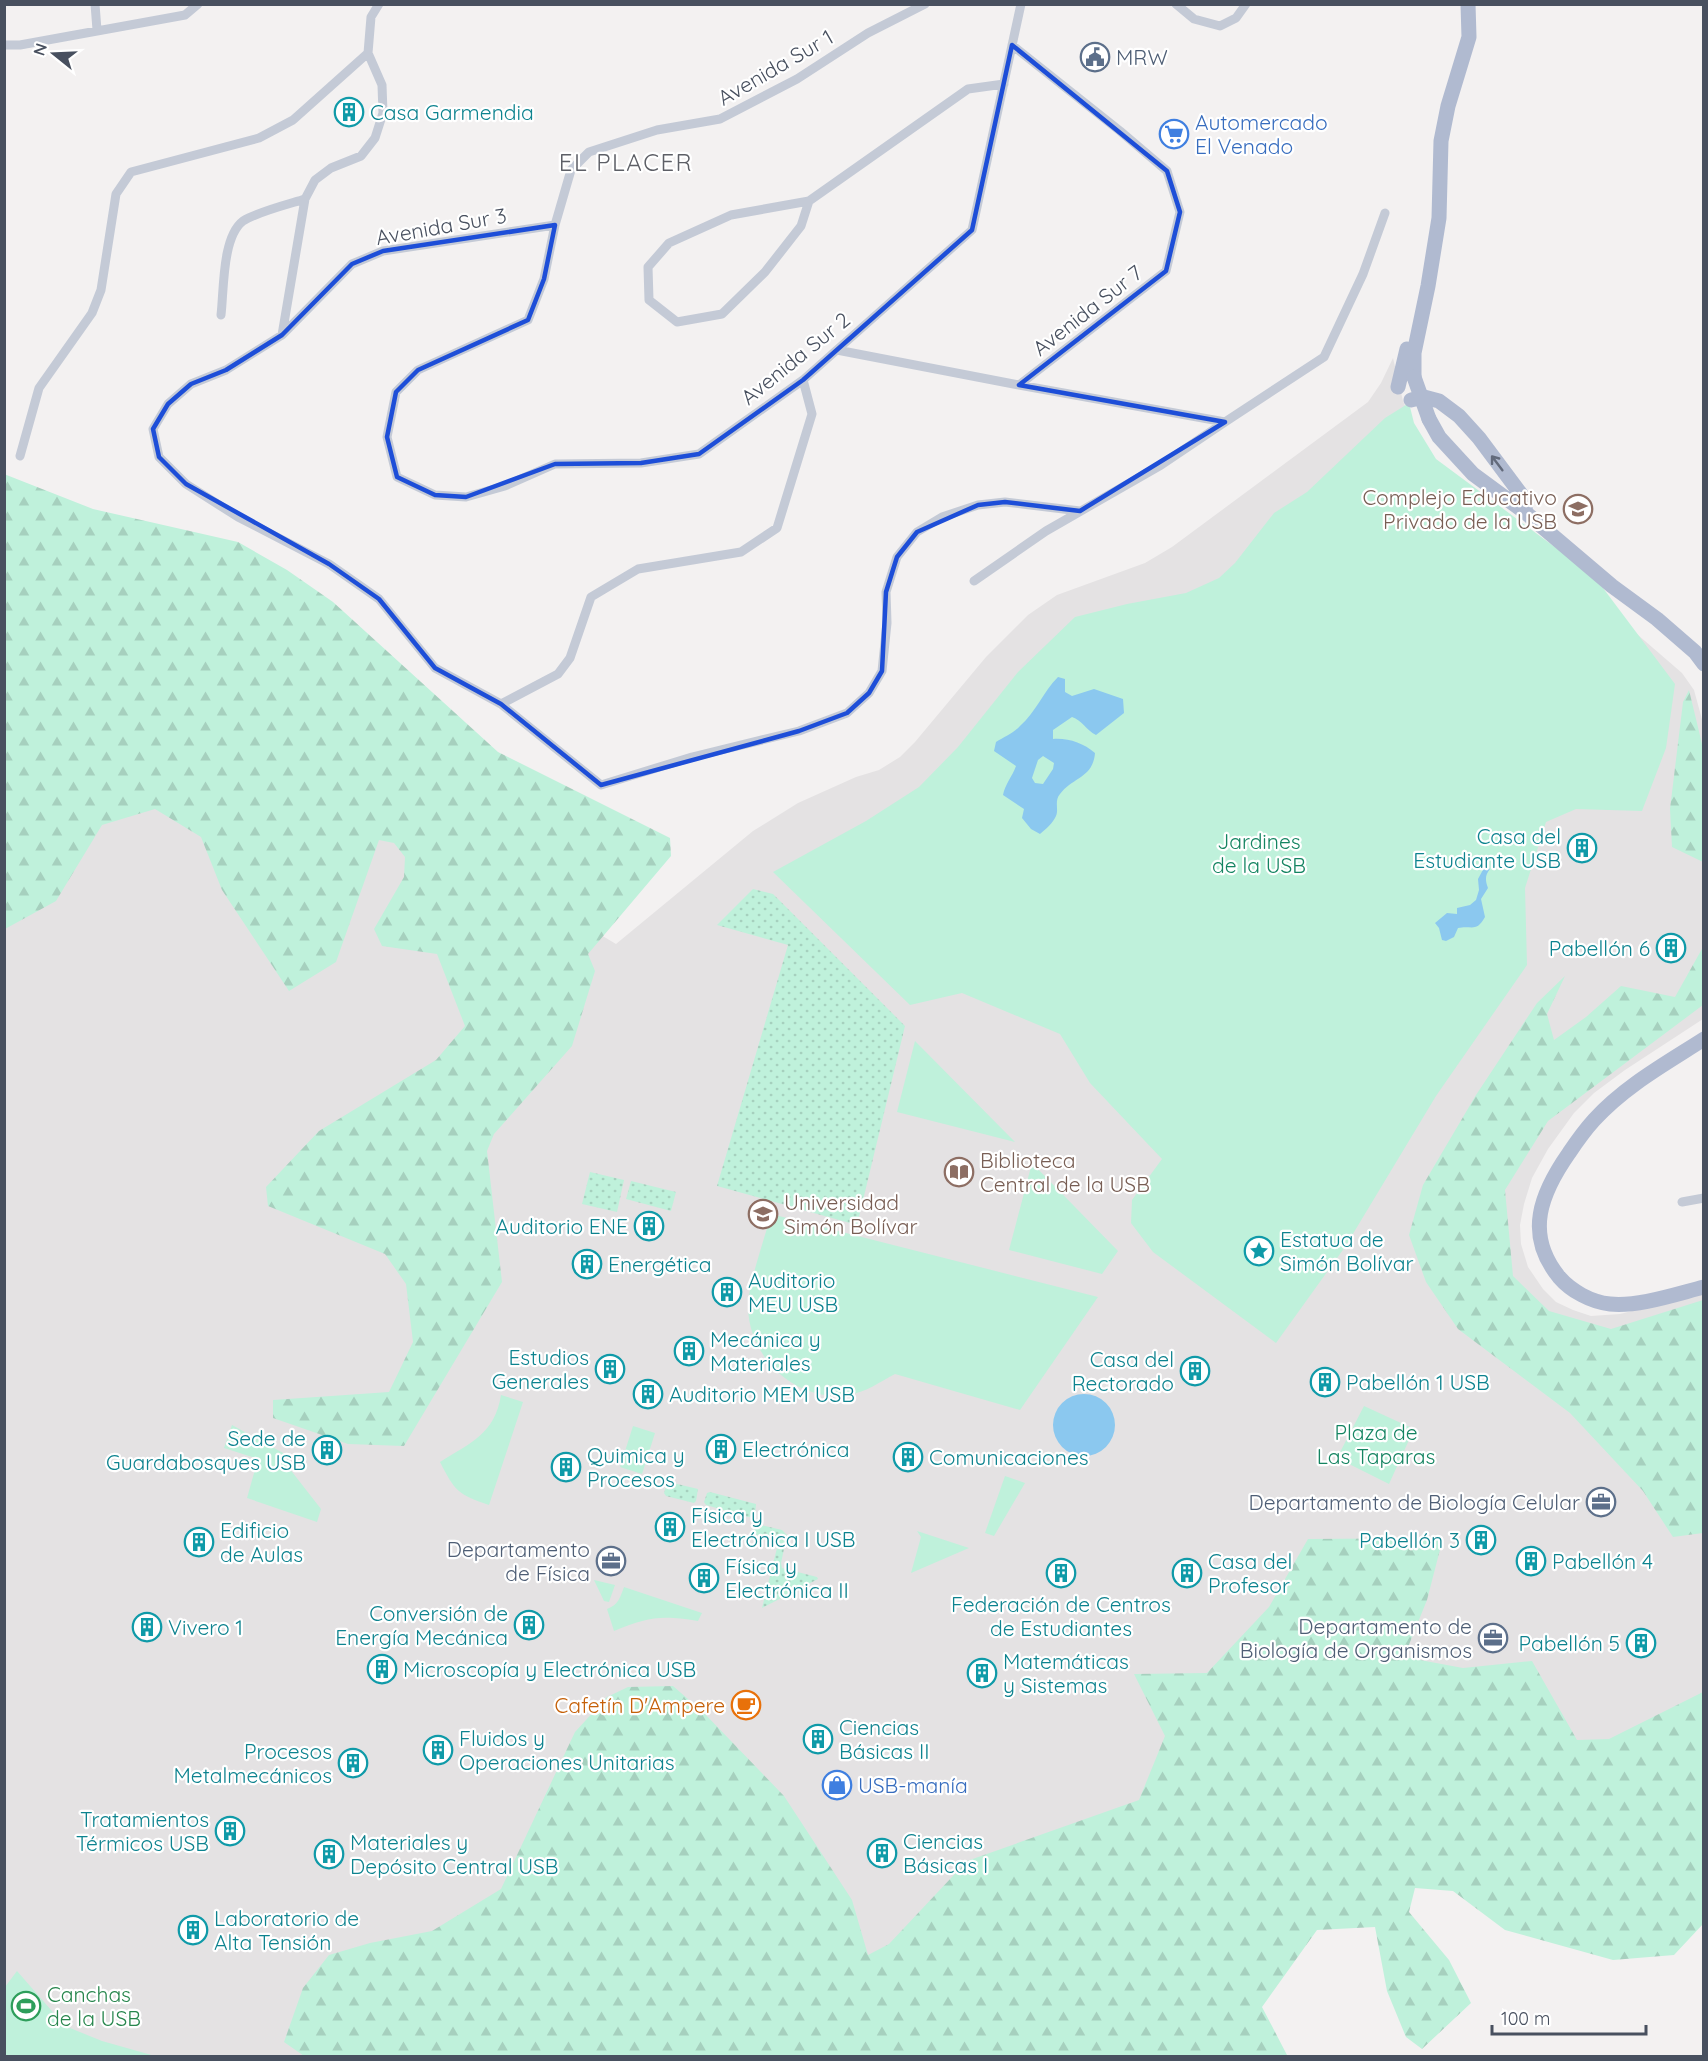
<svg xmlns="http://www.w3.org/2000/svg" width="1708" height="2061" viewBox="0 0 1708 2061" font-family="Quicksand,sans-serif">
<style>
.education{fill:#e4e2e3}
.grass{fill:url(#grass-dots)}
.forest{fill:url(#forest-firs)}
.park{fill:#bff1db}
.water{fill:#8bc8ef;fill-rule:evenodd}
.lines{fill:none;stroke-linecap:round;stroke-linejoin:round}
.minor{stroke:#c4cad6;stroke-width:9}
.primary{stroke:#b0bad0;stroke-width:15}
.primary-bridge{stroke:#b0bad0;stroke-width:15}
.oneway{stroke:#626a7b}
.marked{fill:none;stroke:#1d4ed8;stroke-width:4.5;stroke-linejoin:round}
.labels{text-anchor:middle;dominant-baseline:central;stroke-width:4.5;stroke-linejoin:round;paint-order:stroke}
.service-label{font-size:21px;fill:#4e5e75;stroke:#fff;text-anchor:end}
.street-label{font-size:21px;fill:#48505f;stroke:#fff}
.culture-label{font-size:21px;fill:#0d838f;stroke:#fff;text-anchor:start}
.shop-label{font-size:21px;fill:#366cbe;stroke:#fff;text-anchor:start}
.education-label{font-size:21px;fill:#785e54;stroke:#fff;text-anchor:start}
.park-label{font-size:21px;fill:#148461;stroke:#fff}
.food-label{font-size:21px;fill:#c56008;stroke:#fff;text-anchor:end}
.leisure-label{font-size:21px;fill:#27864d;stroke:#fff;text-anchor:start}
.quarter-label{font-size:24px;letter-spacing:1.5px;fill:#5d5f66;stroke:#fff}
</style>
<defs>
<pattern id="grass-dots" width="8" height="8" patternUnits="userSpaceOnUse" patternTransform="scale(1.5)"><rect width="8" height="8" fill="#bff1db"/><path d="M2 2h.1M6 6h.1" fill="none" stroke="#a6d0be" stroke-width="1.8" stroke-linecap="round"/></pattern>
<pattern id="forest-firs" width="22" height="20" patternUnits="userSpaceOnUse" patternTransform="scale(1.5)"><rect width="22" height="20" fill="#bff1db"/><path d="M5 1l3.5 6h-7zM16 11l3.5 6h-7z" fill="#a6d0be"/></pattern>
</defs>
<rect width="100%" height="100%" fill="#f3f1f1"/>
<path class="education" d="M1393 358 1403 401 1417 434 1432 457 1682 673 1694 690 1703 723V1019L1625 1070 1594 1093 1574 1113 1548 1149 1532 1178 1524 1204 1520 1225 1521 1244 1528 1267 1543 1289 1556 1302 1573 1310 1591 1316 1620 1314 1703 1293V1845L1447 1820 1142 2056H5L4 598 516 884 616 944 753 831 798 803 856 777 879 770 900 757 915 742 986 657 1028 615 1057 595 1145 563 1172 547 1368 402 1381 383Z"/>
<path class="grass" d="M753 889 773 894 905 1026 857 1225 717 1186 788 945 717 925Z
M590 1172 624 1180 617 1212 582 1204Z
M631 1181 676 1192 671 1211 626 1199Z
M669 1482 698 1489 696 1501 694 1503 666 1496 664 1493 667 1483Z
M710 1492 756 1504 755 1516 748 1517 706 1505 704 1502 707 1493Z
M757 1524 782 1530 787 1535 781 1563 782 1568 817 1577 818 1579 762 1608 779 1540 753 1534Z"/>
<path class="forest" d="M4 474 93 509 238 542 287 570 333 602 498 752 670 838 671 856 588 954 595 971 572 1046 494 1134 487 1151 502 1282 404 1446 348 1444 273 1418V1400L389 1392 413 1342 406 1284 385 1254 268 1206 266 1187 319 1131 436 1060 465 1026 437 954 382 946 374 929 404 877 405 857 394 843 379 840 336 962 289 991 222 890 201 837 155 809 102 825 56 901 5 929Z
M1689 690 1703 748V862L1672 847 1670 809 1683 702Z
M1703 947V1005L1548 1121 1505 1190 1513 1276 1549 1311 1611 1329 1703 1300V1533L1673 1537 1643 1491 1570 1413 1458 1329 1426 1282 1409 1235 1423 1185 1476 1095 1537 1003 1565 976 1547 1014 1554 1040 1586 1017 1621 986 1675 997Z
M1443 1538 1427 1600 1404 1657 1463 1668 1532 1661 1577 1740 1609 1739 1703 1692V1924L1674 1955 1613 1960 1505 1930 1453 1891 1415 1888 1409 1912 1449 1960 1471 2003 1422 2049 1406 2037 1387 1991 1375 1927 1317 1930 1262 2007 1287 2055 1286 2056H304L284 2042 303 1988 329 1955 370 1943 432 1931 501 1889 575 1732 607 1697 628 1687 673 1686 704 1713 784 1796 852 1900 868 1955 889 1944 967 1861 1139 1800 1165 1736 1134 1674 1207 1673 1269 1607 1308 1539Z"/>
<path class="park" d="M1409 403 1414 423 1436 459 1594 576 1675 684 1666 748 1642 811 1576 809 1546 822 1525 888 1527 965 1436 1096 1345 1247 1276 1343 1153 1252 1131 1223 1132 1200 1162 1159 1090 1083 1060 1034 962 993 910 1005 773 872 866 821 919 787 958 747 1018 672 1075 617 1127 604 1186 593 1219 578 1235 563 1274 513 1307 492 1385 418Z
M915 1041 1015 1142 897 1112Z
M1032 1163 1118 1251 1102 1274 1009 1250Z
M771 1214 1098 1297 1020 1410 895 1374C880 1382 866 1392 849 1395 797 1403 749 1359 748 1307 748 1284 765 1238 771 1214Z
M501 1395 523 1402 489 1505C457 1494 455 1491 440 1462 470 1443 495 1434 501 1395Z
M1364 1406 1414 1429 1389 1484 1337 1458Z
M232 1425 285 1454 282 1459 321 1509 317 1522 247 1498 258 1459 224 1448Z
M633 1426 655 1433 642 1474 620 1467Z
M1005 1476 1025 1483 994 1536 985 1533Z
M917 1531 969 1548 911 1573 921 1537Z
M594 1580 615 1585 609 1602 604 1601Z
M624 1587 702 1613 698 1621C661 1615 648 1617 614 1631L607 1609C618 1605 620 1598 624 1587Z
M17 1971 65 2026 102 2041 155 2056H5V1987Z"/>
<path class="water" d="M1058 677 1065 679V692L1072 696 1094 689 1123 699 1124 713 1096 735C1086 730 1082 720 1072 717L1053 730V739C1069 738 1083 743 1095 753 1093 778 1073 777 1060 794 1054 801 1059 809 1056 816 1053 823 1046 829 1040 834L1031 829 1022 818 1024 809 1003 795C1005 784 1012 777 1016 766L994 751 996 742C1004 737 1014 733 1020 726 1036 712 1043 692 1058 677ZM1043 756 1054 763 1053 769 1043 784 1035 783 1032 778 1038 760Z
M1485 866 1490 869C1485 875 1485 880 1488 888L1481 899 1485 917C1476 933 1472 925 1458 928L1454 937 1446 941 1442 940 1439 928 1435 923 1447 913 1457 914V908L1470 905 1476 900 1479 890 1478 879Z
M1053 1425a31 31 0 1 1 62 0a31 31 0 1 1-62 0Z"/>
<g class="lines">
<path class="minor" d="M95 4 97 30
M925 4 868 33 797 79 720 119 657 130 589 152 571 170 555 225 544 279 528 320 418 370 396 392 387 437 397 477 435 495 466 497 505 486 555 464 641 463 699 454 803 380 972 230 1021 4
M1176 4 1194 19 1220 26 1236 18 1246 4
M4 45H20L185 15 198 4
M1012 45 1120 131 1167 171 1180 212 1166 271 1019 385
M809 201 801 226 765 272 722 314 677 322 649 300 648 267 669 243 731 215 809 201 968 89 1004 84
M555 225 383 251 352 264 282 335 226 370 191 384 168 404 153 429 159 457 186 484 238 517 329 564 379 599 435 668 501 704 558 674 570 658 591 597 638 569 741 552 777 528 812 414 803 380
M221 315C224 290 222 237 243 221 257 212 289 204 305 199
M282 335 305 199 315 180 331 168 361 156 375 138 383 113 382 85 368 53 371 17 379 4
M837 350 1019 385 1225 422 1324 357 1363 274 1385 213
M20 456 39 388 92 313 101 290 116 194 131 172 259 138 293 120 368 53
M974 581 1046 531 1161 465 1225 422
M501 704 601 785 692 757 799 731 847 713 869 693 882 671 887 623 886 592 897 557 917 532 942 517 978 505 1005 502 1080 511
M1682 1202 1704 1198"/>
<path class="primary" d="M1414 377V353L1428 286 1439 218 1441 141 1448 106 1469 37 1468 4
M1398 387 1407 349
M1411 400 1424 397 1439 401 1459 416 1479 438 1523 497 1526 513
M1429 419 1439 437 1473 474 1526 513 1612 586 1657 619 1695 652 1704 664
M1704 1039C1665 1064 1625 1086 1594 1120 1585 1130 1577 1141 1569 1153 1541 1193 1524 1234 1559 1277 1571 1291 1591 1302 1610 1304 1638 1307 1676 1294 1704 1287"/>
<path class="primary-bridge" d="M1414 377 1429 419"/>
</g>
<defs><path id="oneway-shaft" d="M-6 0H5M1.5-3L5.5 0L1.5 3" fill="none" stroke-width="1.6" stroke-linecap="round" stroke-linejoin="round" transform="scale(1.5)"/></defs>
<use class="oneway" href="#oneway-shaft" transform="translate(1497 463) rotate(-127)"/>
<path class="marked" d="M1012 45 1167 171 1180 212 1166 271 1019 385 1225 422 1080 511 1005 502 978 505 917 532 897 557 886 592 882 671 869 693 847 713 799 731 601 785 501 704 435 668 379 599 329 564 186 484 159 457 153 429 168 404 191 384 226 370 282 335 352 264 383 251 555 225 544 279 528 320 418 370 396 392 387 437 397 477 435 495 466 497 555 464 641 463 699 454 803 380 972 230Z"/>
<defs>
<g id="civic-ring" transform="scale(1.5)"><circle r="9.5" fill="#fff" stroke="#5c6f8a" stroke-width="1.5"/><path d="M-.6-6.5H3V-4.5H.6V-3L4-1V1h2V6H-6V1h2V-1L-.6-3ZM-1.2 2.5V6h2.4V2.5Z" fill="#5c6f8a"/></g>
<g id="building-ring" transform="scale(1.5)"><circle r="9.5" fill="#fff" stroke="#0f9aa8" stroke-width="1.5"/><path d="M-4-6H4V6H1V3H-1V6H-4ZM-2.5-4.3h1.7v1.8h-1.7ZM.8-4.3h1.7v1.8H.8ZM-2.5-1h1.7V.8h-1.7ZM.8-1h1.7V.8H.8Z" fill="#0f9aa8"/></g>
<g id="supermarket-ring" transform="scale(1.5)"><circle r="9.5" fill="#fff" stroke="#3f7fe0" stroke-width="1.5"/><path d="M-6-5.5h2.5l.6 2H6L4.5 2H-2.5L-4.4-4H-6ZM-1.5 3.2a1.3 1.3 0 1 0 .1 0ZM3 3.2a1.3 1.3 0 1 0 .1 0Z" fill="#3f7fe0"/></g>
<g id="school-ring" transform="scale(1.5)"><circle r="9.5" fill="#fff" stroke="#8d6e63" stroke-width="1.5"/><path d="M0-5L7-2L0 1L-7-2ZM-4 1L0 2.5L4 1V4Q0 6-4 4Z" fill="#8d6e63"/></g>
<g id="library-ring" transform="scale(1.5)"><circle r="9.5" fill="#fff" stroke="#8d6e63" stroke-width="1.5"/><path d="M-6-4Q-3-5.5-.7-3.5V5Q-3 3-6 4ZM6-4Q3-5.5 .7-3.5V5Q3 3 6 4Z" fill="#8d6e63"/></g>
<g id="university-ring" transform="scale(1.5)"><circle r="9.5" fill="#fff" stroke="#8d6e63" stroke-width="1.5"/><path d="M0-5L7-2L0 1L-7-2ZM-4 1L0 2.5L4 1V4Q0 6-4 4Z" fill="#8d6e63"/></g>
<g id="sight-ring" transform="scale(1.5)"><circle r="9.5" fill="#fff" stroke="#0f9aa8" stroke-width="1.5"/><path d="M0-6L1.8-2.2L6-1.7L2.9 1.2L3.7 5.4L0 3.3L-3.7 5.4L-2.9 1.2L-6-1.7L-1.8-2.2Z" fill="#0f9aa8"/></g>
<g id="office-ring" transform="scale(1.5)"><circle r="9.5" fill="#fff" stroke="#5c6f8a" stroke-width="1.5"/><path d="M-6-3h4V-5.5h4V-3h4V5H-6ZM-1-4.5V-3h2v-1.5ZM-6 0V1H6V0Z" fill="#5c6f8a"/></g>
<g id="cafe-ring" transform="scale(1.5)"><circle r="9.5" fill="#fff" stroke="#e8710a" stroke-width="1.5"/><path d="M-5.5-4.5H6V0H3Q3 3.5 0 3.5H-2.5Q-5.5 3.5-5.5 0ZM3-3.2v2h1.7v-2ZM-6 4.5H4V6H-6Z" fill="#e8710a"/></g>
<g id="shop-ring" transform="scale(1.5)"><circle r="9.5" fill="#fff" stroke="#3f7fe0" stroke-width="1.5"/><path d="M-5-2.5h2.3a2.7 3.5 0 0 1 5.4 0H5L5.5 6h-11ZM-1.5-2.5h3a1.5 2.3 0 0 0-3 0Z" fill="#3f7fe0"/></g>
<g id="stadium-ring" transform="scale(1.5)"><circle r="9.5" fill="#fff" stroke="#2e9e5b" stroke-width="1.5"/><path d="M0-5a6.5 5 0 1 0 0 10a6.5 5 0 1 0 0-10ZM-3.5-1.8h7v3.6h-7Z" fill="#2e9e5b"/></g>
</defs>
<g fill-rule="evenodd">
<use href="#civic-ring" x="1095" y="57"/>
<use href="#building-ring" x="349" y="112"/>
<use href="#supermarket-ring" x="1174" y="134"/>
<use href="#school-ring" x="1578" y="509"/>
<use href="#building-ring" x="1582" y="848"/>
<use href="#building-ring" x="1671" y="948"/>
<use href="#library-ring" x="959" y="1172"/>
<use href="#university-ring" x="763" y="1214"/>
<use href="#building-ring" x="649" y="1226"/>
<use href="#sight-ring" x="1259" y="1251"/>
<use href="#building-ring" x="587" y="1264"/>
<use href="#building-ring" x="727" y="1292"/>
<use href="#building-ring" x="689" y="1351"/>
<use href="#building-ring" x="610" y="1369"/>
<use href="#building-ring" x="1195" y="1371"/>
<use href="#building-ring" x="1325" y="1382"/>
<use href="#building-ring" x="648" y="1394"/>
<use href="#building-ring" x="721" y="1449"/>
<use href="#building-ring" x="327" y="1450"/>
<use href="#building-ring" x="908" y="1457"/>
<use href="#building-ring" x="566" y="1467"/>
<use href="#office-ring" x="1601" y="1502"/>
<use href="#building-ring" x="670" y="1527"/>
<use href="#building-ring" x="1481" y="1540"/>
<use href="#building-ring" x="199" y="1542"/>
<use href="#office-ring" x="611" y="1561"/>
<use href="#building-ring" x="1531" y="1561"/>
<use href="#building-ring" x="1061" y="1573"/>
<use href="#building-ring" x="1187" y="1573"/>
<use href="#building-ring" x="704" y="1578"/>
<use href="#building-ring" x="529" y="1625"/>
<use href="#building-ring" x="147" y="1627"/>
<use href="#office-ring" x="1493" y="1638"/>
<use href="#building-ring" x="1641" y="1643"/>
<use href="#building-ring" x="382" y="1669"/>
<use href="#building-ring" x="982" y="1673"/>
<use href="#cafe-ring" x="746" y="1705"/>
<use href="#building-ring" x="818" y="1739"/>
<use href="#building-ring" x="438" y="1750"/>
<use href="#building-ring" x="353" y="1763"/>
<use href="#shop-ring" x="837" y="1785"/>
<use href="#building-ring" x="230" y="1831"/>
<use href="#building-ring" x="882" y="1853"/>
<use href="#building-ring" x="329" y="1854"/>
<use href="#building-ring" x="193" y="1930"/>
<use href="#stadium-ring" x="26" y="2006"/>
</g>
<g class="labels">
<g class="service-label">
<text x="1116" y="57" text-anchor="start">MRW</text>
<text x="1580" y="1502">Departamento de Biología Celular</text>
<text x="590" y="1549">Departamento<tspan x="590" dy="24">de Física</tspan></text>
<text x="1472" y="1626">Departamento de<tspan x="1472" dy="24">Biología de Organismos</tspan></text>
</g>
<g class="street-label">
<text transform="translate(775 67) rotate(-30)">Avenida Sur 1</text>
<text transform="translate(441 226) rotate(-10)">Avenida Sur 3</text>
<text transform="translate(1087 310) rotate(-38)">Avenida Sur 7</text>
<text transform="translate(795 358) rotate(-39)">Avenida Sur 2</text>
</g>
<g class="culture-label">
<text x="370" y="112">Casa Garmendia</text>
<text x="1561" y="836" text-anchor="end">Casa del<tspan x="1561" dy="24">Estudiante USB</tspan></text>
<text x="1650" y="948" text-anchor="end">Pabellón 6</text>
<text x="628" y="1226" text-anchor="end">Auditorio ENE</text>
<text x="1280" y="1239">Estatua de<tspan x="1280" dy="24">Simón Bolívar</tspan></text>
<text x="608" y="1264">Energética</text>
<text x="748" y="1280">Auditorio<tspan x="748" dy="24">MEU USB</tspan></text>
<text x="710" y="1339">Mecánica y<tspan x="710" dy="24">Materiales</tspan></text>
<text x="589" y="1357" text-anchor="end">Estudios<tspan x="589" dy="24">Generales</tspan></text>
<text x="1174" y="1359" text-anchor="end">Casa del<tspan x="1174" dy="24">Rectorado</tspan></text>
<text x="1346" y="1382">Pabellón 1 USB</text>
<text x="669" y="1394">Auditorio MEM USB</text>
<text x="306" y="1438" text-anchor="end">Sede de<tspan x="306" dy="24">Guardabosques USB</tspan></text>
<text x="742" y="1449">Electrónica</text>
<text x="587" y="1455">Quimica y<tspan x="587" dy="24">Procesos</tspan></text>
<text x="929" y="1457">Comunicaciones</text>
<text x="691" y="1515">Física y<tspan x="691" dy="24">Electrónica I USB</tspan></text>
<text x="220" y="1530">Edificio<tspan x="220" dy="24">de Aulas</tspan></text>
<text x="1460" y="1540" text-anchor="end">Pabellón 3</text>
<text x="1208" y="1561">Casa del<tspan x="1208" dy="24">Profesor</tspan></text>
<text x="1552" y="1561">Pabellón 4</text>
<text x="725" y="1566">Física y<tspan x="725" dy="24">Electrónica II</tspan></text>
<text x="1061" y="1604" text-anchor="middle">Federación de Centros<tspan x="1061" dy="24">de Estudiantes</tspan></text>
<text x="508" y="1613" text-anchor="end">Conversión de<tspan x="508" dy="24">Energía Mecánica</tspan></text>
<text x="168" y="1627">Vivero 1</text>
<text x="1620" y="1643" text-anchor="end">Pabellón 5</text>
<text x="1003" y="1661">Matemáticas<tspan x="1003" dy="24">y Sistemas</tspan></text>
<text x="403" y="1669">Microscopía y Electrónica USB</text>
<text x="839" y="1727">Ciencias<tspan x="839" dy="24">Básicas II</tspan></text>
<text x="459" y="1738">Fluidos y<tspan x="459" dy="24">Operaciones Unitarias</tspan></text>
<text x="332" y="1751" text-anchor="end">Procesos<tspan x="332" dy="24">Metalmecánicos</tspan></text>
<text x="209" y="1819" text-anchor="end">Tratamientos<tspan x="209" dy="24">Térmicos USB</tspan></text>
<text x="903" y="1841">Ciencias<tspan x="903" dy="24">Básicas I</tspan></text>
<text x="350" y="1842">Materiales y<tspan x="350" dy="24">Depósito Central USB</tspan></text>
<text x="214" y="1918">Laboratorio de<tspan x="214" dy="24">Alta Tensión</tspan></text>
</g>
<g class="shop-label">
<text x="1195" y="122">Automercado<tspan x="1195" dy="24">El Venado</tspan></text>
<text x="858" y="1785">USB-manía</text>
</g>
<g class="education-label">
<text x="1557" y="497" text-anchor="end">Complejo Educativo<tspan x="1557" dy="24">Privado de la USB</tspan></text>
<text x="980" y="1160">Biblioteca<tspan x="980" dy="24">Central de la USB</tspan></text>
<text x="784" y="1202">Universidad<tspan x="784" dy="24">Simón Bolívar</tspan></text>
</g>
<g class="park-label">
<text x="1259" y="841">Jardines<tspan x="1259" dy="24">de la USB</tspan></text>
<text x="1376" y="1432">Plaza de<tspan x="1376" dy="24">Las Taparas</tspan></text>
</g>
<g class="food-label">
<text x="725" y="1705">Cafetín D'Ampere</text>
</g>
<g class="leisure-label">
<text x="47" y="1994">Canchas<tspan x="47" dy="24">de la USB</tspan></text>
</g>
<g class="quarter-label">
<text x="626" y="162">EL PLACER</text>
</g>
</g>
<rect width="1708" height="2061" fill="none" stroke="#48505f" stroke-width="12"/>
<g transform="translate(54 54) rotate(288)" stroke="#ffffff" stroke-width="4.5" paint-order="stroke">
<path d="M0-4.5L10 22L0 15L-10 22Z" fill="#48505f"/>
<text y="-9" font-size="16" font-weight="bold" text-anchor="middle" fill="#48505f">N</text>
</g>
<path d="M1492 2025v9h154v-9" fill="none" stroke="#48505f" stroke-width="3"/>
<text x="1501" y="2025" font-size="18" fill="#48505f" stroke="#ffffff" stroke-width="4.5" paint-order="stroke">100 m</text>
</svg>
